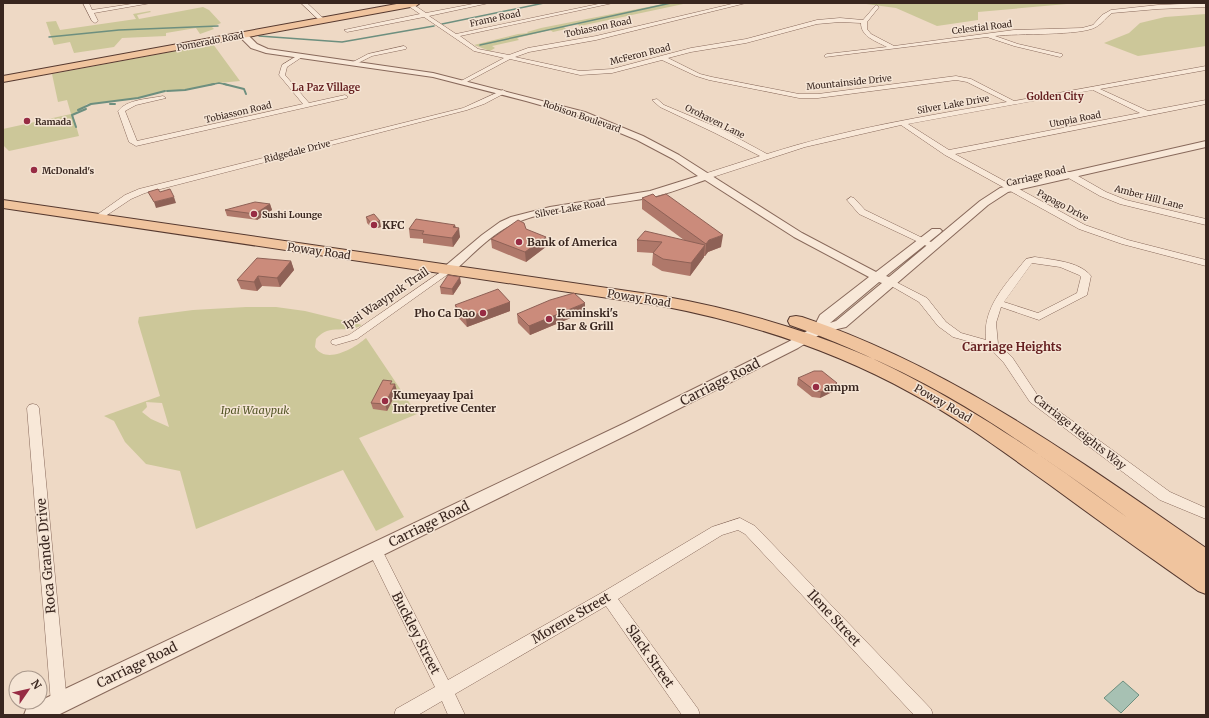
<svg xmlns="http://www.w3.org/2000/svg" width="1209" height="718" viewBox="0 0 1209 718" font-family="Merriweather,serif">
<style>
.green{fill:#ccc799;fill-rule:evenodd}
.water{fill:#a7c1b3;stroke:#6d8f7f}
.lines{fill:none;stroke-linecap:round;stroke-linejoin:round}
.stream-far1{stroke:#6d8f7f;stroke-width:1.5}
.stream{stroke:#6d8f7f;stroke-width:2}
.minor-casing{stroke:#88695b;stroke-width:1}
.tertiary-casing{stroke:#88695b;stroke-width:2}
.primary-casing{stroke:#56392f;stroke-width:2}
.minor{fill:#f8e8d8;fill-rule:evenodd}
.tertiary{fill:#f8e8d8;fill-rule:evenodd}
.primary{fill:#f0c49e;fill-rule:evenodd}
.wall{fill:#af786a}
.shaded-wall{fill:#8e6156}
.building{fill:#cb8b7b;stroke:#8e6156}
.poi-dot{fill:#972c44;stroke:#f5e5d5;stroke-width:1.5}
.labels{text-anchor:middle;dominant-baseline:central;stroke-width:3;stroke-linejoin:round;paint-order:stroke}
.far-street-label{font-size:9px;fill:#39261f;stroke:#f5e5d5}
.far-poi-label{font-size:9px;font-weight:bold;fill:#39261f;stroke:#f5e5d5;text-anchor:start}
.far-neighbourhood-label{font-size:10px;font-weight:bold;fill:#651f20;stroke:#f5e5d5}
.poi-label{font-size:11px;font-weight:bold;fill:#39261f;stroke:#f5e5d5;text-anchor:start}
.street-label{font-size:11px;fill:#39261f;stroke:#f5e5d5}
.park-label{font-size:11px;font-style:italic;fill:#535526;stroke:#f5e5d5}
.neighbourhood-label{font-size:12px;font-weight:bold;fill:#651f20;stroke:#f5e5d5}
.near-street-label{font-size:13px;fill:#39261f;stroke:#f5e5d5}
</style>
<rect width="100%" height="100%" fill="#eed9c5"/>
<path class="green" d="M668 3H688L580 26 577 24 564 27 566 29 553 32 550 30 517 38 519 40 492 46 495 48 490 51 474 45 518 34 528 33 527 32 541 28Z
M859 3H1078L978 12V20L937 26 896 8Z
M203 7 209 10 221 23 212 27 214 29 200 34 196 28 166 33V36L122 38 114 47 74 53 70 42 54 45 46 22 56 21 60 30 136 19 133 14 150 11 151 12 137 15 139 19Z
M1206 14V46L1138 56 1104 43 1129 33 1140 23 1165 17Z
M213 44 240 81 219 83 185 90 167 91 137 98 87 104 73 115 79 136 9 151 3 145V129L71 114 67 100 58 102 52 74Z
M246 307H276L305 311 362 325C347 335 330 322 316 339L315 347C326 365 355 348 366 338L417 414 359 438 404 517 376 531 343 470 196 529 180 471 146 464 125 442 114 421 104 416 160 396 138 322 139 317 193 310ZM146 402 162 403 169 427 151 419 142 412 147 407Z"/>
<path class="water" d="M1123 681 1139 695 1121 713 1104 698Z"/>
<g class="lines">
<path class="stream-far1" d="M442 24 544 3
M259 36 342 42 434 26
M49 37 119 30 218 26
M480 45 671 3
M209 85 219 83 228 85"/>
<path class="stream" d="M224 84 244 89 246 94
M167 91 185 90 214 84
M110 104H115
M78 110 91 104 138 98 165 91
M76 127 72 115 86 109"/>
<g class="minor-casing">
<path id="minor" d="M83 3H89L92 10 138 3H151L94 13 98 21 95 23 92 21Z
M301 3H307L324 19V21H320Z
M407 3H411L426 13 478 3H489L429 16 456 34 603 3H613L460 36 478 49 509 55 528 48 596 36 736 3H746L596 40 529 52 515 57 580 71 612 69 691 48 746 39 817 20 840 18 863 20 876 5 879 7 867 22V29L871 34 894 46 1014 30 1082 28 1093 25 1102 15 1111 10 1158 5 1206 3V7L1158 9 1112 13C1106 17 1102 24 1096 27 1081 36 1018 33 995 36L1018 44 1062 54V56L1060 57 1014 46 987 37 825 57V55L827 54 887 47C876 41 861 37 861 23L840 22 817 24 746 43 691 52 668 58 700 74 712 77 799 94H818L956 76 971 79 1014 101 1206 66V70L1100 89 1148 111 1206 100V104L955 154 1085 225 1128 240 1206 260V266L1122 244 1079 229 945 155 901 125 805 147 710 178H704V174L760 156 715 133 660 107 652 100 657 99 664 105 721 129 767 154C845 129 926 116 1007 102L967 82 956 80 818 98H799L709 80 696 76 662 60 612 73 580 75 510 59 463 84 461 83V81L504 58 474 51 424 17 347 32 344 30 420 14 407 5ZM1093 90 1140 113 949 150 908 124Z
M404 46 407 48 406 49 372 56 356 64 351 63 368 54Z
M300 54 303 56 302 57 287 67 285 75 309 103 345 95 348 97 347 98 136 146 129 142 118 111C127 99 149 99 163 96L166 98 136 105 125 111 137 141 303 104 279 75 282 65Z
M503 90 506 92 505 93 484 104 467 110 145 193 131 199 98 221H92L91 219 125 195 139 189 463 108Z
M1065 172H1071L1106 192 1126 200 1206 219V225L1120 204 1100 196 1065 176Z
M851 197 854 198 865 210 937 245 935 247H929L859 214 847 200Z
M1035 257C1052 260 1079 261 1091 276L1087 295 1039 320 1001 307 996 323 998 344 1012 357 1038 396 1170 492 1206 508V519L1160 500 1030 402 1004 363 989 347 953 337 938 326 919 302 886 283 888 281H894L927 298 946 322 961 333 986 340C982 307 1007 283 1026 259ZM1032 263 1060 267 1079 275 1081 277 1077 293 1038 313 1004 302Z
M448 267 453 270 451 272 357 339 336 345 332 344 331 342 332 340 349 335Z
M33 404 37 405 39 408 67 703 65 709 59 711 53 709 51 703 27 408 29 405Z
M740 518 755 526 931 709 933 715H914L745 534 738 530 722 535 618 599 698 709 700 715H682L606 606 455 694 465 715H448L442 701 418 715H394L396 709 435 687 368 550 370 546 375 544 380 546 448 680 603 592 712 527Z"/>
</g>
<g class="tertiary-casing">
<path id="tertiary" d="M240 33H246L257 44 268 49 433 73 585 112 643 136 679 155 802 233 876 272 932 229H940L942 231 940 233 886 276 889 277 980 201 1000 188 1206 141V147L1008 192 988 205 846 327 824 332 798 348 635 431 58 715H24L27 707 625 423 788 342 814 327 820 315 869 277 794 237 705 180C688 186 670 193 653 197 611 206 545 207 509 226 488 237 470 257 452 273H444L442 270 444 267 482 235 500 222 511 217 550 207 650 191 698 176 673 159 637 140 579 116 526 101 433 77 266 53 251 48 240 37ZM879 282 882 283 836 321 830 323Z"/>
</g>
<g class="primary-casing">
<path id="primary" d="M402 3H420L416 6 3 82V76Z
M3 200 662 296C762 314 858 345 947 396 1010 432 1069 476 1128 518 1022 440 915 368 790 325L788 321 790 317 796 316 802 317C953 368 1077 459 1206 548V594L1198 591C1148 556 1099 521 1050 485 1005 453 960 419 911 393 833 350 750 323 662 306L3 208Z"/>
</g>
<use href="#minor" class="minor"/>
<use href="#tertiary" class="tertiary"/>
<use href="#primary" class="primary"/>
</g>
<path class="wall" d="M642 198 721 247 708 252 705 256H704V257L690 276 662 271 652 265 653 253 637 252V240H684L642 209Z
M270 204 272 210 257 220 227 216 225 210Z
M366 217 381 227 373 229 367 223Z
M455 225 456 228 460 237 453 247 423 243V239L410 238 409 229Z
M526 229 547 246 526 262 492 248 491 239Z
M291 261 294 270 280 287 262 286 257 291 241 289 237 280Z
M461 283 453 295 441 294 440 287Z
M510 302V311L467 327 456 315 455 305Z
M585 312 530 335 518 323 517 314Z
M798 378 837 383 836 390 820 398 812 397 797 385Z
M393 384 397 391 387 411 373 409 371 403Z"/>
<path class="shaded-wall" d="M174 197 176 203 156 208 154 202Z
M270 204 272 210 257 220 255 214Z
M380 221 381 227 373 229 371 223Z
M455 225 456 232 459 228 460 237 453 247 452 238 453 227Z
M723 235 721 247 708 252 705 256 706 244 709 240Z
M546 237 547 246 526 262 525 252Z
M705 245 704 257 690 276 691 263Z
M291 261 294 270 280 287 277 278Z
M258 276 262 286 257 291 254 282Z
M460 277 461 283 453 295 452 289Z
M510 302V311L467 327 466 318Z
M585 303V312L530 335 529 326Z
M837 383 836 390 820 398 821 392Z
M395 384 397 391 387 411 385 404Z"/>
<path class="building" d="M158 189 160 192 170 189 174 197 154 202 148 192Z
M653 194 656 197 666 194 723 235 709 240 706 244 642 198Z
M255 202 270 204 255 214 225 210Z
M374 214 380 221 371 223 366 217Z
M416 219 455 225 453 227 459 228 452 238 422 234 424 231 409 229Z
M518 220 524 223 526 229 546 237 525 252 491 239Z
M645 231 705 245 691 263 663 259 653 253 662 242 637 240Z
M257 258 291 261 277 278 258 276 254 282 237 280Z
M448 275 460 277 452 289 440 287Z
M498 289 510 302 466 318 455 305Z
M574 293 585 303 529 326 517 314 550 300Z
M814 371H822L837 383 821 392 814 390 798 378Z
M383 380 392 381 390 384H395L385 404 371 403Z"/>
<g class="poi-dot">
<circle cx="27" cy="121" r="4"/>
<circle cx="34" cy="170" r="4"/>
<circle cx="254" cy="214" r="4"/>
<circle cx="374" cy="225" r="4"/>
<circle cx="519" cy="242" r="4"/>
<circle cx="483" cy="313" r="4"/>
<circle cx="549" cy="319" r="4"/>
<circle cx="816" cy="387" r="4"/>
<circle cx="385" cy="401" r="4"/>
</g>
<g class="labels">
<g class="far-street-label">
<text transform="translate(495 18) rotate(-12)">Frame Road</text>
<text transform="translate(598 27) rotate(-12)">Tobiasson Road</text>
<text transform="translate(982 27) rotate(-7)">Celestial Road</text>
<text transform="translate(210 41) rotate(-11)">Pomerado Road</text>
<text transform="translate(640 54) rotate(-14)">McFeron Road</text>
<text transform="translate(849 82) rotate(-6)">Mountainside Drive</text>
<text transform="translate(953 104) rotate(-10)">Silver Lake Drive</text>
<text transform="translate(238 112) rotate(-13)">Tobiasson Road</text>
<text transform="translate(582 116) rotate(19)">Robison Boulevard</text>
<text transform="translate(1075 119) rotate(-11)">Utopia Road</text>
<text transform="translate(715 121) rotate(26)">Orohaven Lane</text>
<text transform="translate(297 151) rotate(-14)">Ridgedale Drive</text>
<text transform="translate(1036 176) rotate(-13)">Carriage Road</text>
<text transform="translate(1149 197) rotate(15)">Amber Hill Lane</text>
<text transform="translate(1063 205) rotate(28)">Papago Drive</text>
<text transform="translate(570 208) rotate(-10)">Silver Lake Road</text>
</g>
<g class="far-poi-label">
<text x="35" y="121">Ramada</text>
<text x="42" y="170">McDonald's</text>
<text x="262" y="214">Sushi Lounge</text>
</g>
<g class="far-neighbourhood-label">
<text x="326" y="87">La Paz Village</text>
<text x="1055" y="96">Golden City</text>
</g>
<g class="poi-label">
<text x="382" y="225">KFC</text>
<text x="527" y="242">Bank of America</text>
<text x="475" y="313" text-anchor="end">Pho Ca Dao</text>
<text x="557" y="313">Kaminski's<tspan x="557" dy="13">Bar &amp; Grill</tspan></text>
<text x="824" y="387">ampm</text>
<text x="393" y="395">Kumeyaay Ipai<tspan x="393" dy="13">Interpretive Center</tspan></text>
</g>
<g class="street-label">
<text transform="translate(319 251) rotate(8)">Poway Road</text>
<text transform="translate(386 298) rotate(-34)">Ipai Waaypuk Trail</text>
<text transform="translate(639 298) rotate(9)">Poway Road</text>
<text transform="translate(943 403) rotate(30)">Poway Road</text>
<text transform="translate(1080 432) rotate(38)">Carriage Heights Way</text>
</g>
<g class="park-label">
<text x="255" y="410">Ipai Waaypuk</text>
</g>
<g class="neighbourhood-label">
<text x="1012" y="346">Carriage Heights</text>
</g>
<g class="near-street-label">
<text transform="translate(720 382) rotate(-27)">Carriage Road</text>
<text transform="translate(429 524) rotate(-26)">Carriage Road</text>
<text transform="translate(46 556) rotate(-95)">Roca Grande Drive</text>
<text transform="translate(571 618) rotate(-30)">Morene Street</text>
<text transform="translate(834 618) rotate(47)">Ilene Street</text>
<text transform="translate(416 633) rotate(63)">Buckley Street</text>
<text transform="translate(650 656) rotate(55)">Slack Street</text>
<text transform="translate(137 665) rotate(-26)">Carriage Road</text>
</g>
</g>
<rect width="1209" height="718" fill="none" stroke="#39261f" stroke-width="8"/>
<g transform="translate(28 690) rotate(56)"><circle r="19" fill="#f5e5d5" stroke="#aa998c"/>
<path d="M0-3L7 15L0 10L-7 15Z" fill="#972c44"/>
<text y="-6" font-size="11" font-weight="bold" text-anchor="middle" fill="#39261f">N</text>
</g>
</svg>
